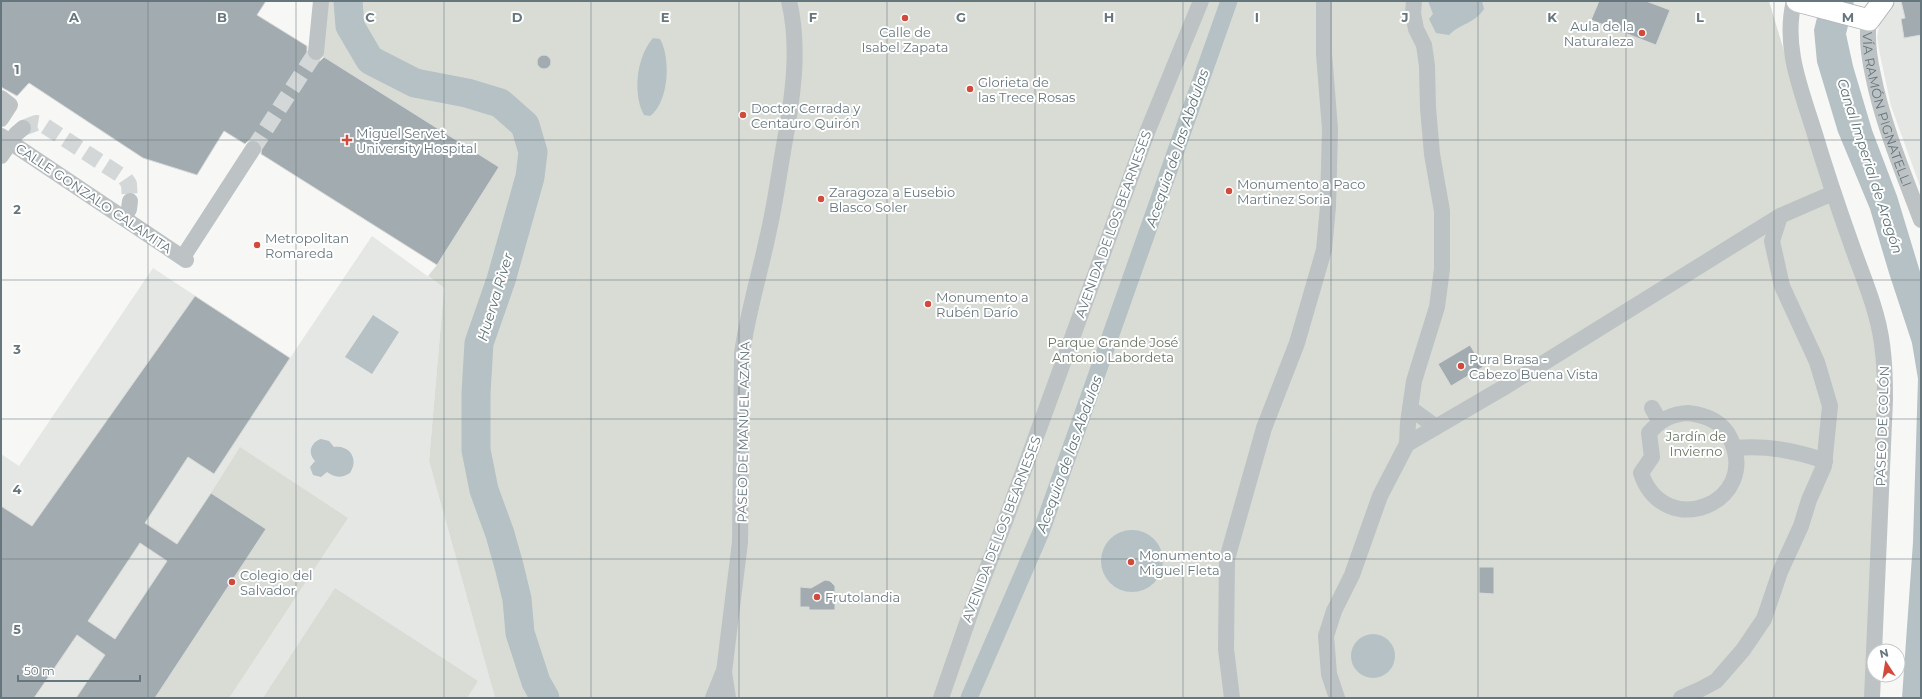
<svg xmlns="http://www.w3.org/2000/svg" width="1922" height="699" viewBox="0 0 1922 699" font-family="Montserrat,sans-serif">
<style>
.built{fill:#e5e7e5}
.green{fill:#d8dcd5}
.water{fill:#b5c1c4}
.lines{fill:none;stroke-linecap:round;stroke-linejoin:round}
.canal{stroke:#b5c1c4;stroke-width:17}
.river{stroke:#b5c1c4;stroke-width:29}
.building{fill:#a2acb0;stroke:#d9d9d7;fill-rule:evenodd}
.minor-tunnel{stroke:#d3d7d7;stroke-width:16;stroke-dasharray:16 8;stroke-linecap:butt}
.major-casing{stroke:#b1b6b9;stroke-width:23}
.minor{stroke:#bdc2c4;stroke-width:16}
.major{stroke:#fff;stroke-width:21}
.grid{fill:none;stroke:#66767d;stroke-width:1;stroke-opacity:0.55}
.poi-dot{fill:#d14b3c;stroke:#fff;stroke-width:1.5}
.labels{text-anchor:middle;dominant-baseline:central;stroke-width:4;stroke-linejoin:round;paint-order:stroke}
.poi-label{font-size:13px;fill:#66767d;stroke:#fff;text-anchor:start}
.street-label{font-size:13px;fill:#66767d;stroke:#fff}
.park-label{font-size:13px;fill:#697664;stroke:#fff}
.water-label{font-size:14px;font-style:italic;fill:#607478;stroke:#fff}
.grid-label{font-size:13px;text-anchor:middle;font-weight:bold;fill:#66767d;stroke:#fff;stroke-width:4;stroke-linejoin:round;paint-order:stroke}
</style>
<rect width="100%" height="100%" fill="#f7f7f5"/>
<path class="built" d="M1891 1H1921V189L1891 106 1879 50 1877 37 1880 21Z
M372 236 444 288 429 461 495 698H1V454L19 466 153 268 290 358Z"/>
<path class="green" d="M322 1H1769L1790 71 1869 311 1879 364 1869 698H495L429 461 444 288 428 276 437 265 499 167 316 52Z
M240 447 348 518 229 698H155L265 529 211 493Z
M335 588 478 681 467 698H263Z"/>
<path class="water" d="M1428 1H1482L1484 9C1474 24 1461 23 1449 35L1436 33 1429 19 1433 14Z
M1821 1H1854L1846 34 1853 66 1872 130 1897 196 1921 275V698H1902L1913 542 1918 379 1912 343 1889 273 1870 209 1838 132 1817 62 1814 30Z
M653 38 660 39C671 58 669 102 650 116L644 115C632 93 637 56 653 38Z
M373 315 399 332 372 374 345 357Z
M321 439 329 441 334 447C350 445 359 459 350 473 342 478 335 478 327 472L321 477 313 475 310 467 315 461C307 453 311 442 321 439Z
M1101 561a31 31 0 1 1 62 0a31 31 0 1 1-62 0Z
M1351 656a22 22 0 1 1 44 0a22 22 0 1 1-44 0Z"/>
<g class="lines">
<path class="canal" d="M969 698 1041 532 1229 1"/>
<path class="river" d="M348 1 350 26 370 60 415 83 467 93 500 103 525 125 533 152 530 177 501 280 479 343 476 393V450L484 490 500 534 509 566 517 599 520 633 536 682 545 698"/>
</g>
<path class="building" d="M1 1H266L257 15 307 46V56L310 59 320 61 324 57 499 167 437 265 261 154 262 145 258 141 249 140 245 144 224 131 197 175 143 158 29 83 17 96 1 87Z
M1599 1H1646L1670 10 1656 45 1591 20Z
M1901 1H1921V35L1904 38 1901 19 1905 18Z
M537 62a7 7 0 1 1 14 0a7 7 0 1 1-14 0Z
M195 296 290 358 214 474 188 457 145 523 177 544 211 493 266 529 155 698H76L105 655 77 635 34 698H1V506L32 526ZM140 543 167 561 115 639 88 621Z
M1470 345 1483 367 1451 386 1438 364Z
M1479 567H1494V594L1479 593Z
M825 580 830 581 835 586V610H809V607H800V587L811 588Z"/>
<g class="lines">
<path class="minor-tunnel" d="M23 128 36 123 42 124 125 178 129 184 130 201
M253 149 316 52"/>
<g class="major-casing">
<path id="major" d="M1797 1 1869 20 1883 1"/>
</g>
<g class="minor">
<path d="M1794 1C1783 45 1800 87 1813 128 1825 168 1838 207 1852 246 1860 269 1870 292 1876 315 1884 343 1885 371 1885 400L1872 698"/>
<path id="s1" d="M1869 20C1866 39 1869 57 1873 75 1883 125 1903 172 1921 220"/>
<path d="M316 52 321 1"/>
<path d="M1 98 10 105 1 119"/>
<path d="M1 136 186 260"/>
<path d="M1 156 16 134 23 128"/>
<path d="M124 218 129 209 130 201"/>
<path d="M183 257 253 149"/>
<path d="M1410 408 1436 427"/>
<path d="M1652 408 1660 422"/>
<path d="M1688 413C1706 415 1722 421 1730 438 1762 503 1664 542 1641 473L1652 457 1649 433C1660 420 1671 414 1688 413Z"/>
<path d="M1407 444 1508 385 1780 216 1833 193"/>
<path d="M1735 448C1764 445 1797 451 1825 461"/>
<path d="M713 698 723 673"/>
<path d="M728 698 724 672 740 542 742 354C747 315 759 277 767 239 775 206 779 173 785 140 793 95 800 46 789 1"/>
<path d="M941 698 976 597 1006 519 1148 130 1201 1"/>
<path d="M1232 698 1226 649 1227 559 1264 428 1297 343 1324 250 1328 206 1330 129 1324 54V1"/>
<path d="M1337 698 1329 674 1326 636 1334 611 1352 575 1380 496 1407 444 1408 423 1414 381 1437 307 1442 269V211L1432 154 1428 108 1427 66 1424 45 1416 29 1413 13 1414 1"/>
<path d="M1681 698 1701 689 1716 681 1743 650 1764 619 1780 572 1801 526 1809 500 1824 466 1830 406 1817 362 1782 286 1772 241 1780 216"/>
</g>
<use href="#major" class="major"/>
</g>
<path class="grid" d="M148 1V698M296 1V698M444 1V698M591 1V698M739 1V698M887 1V698M1035 1V698M1183 1V698M1331 1V698M1478 1V698M1626 1V698M1774 1V698M1 140H1921M1 280H1921M1 419H1921M1 559H1921"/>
<g class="poi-dot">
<circle cx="905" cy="18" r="4"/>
<circle cx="1642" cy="33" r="4"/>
<circle cx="970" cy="89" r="4"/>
<circle cx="743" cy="115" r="4"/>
<path d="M345 134h4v4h4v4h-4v4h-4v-4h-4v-4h4z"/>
<circle cx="1229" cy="191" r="4"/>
<circle cx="821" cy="199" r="4"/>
<circle cx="257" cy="245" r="4"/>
<circle cx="928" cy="304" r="4"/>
<circle cx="1461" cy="366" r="4"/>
<circle cx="1131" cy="562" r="4"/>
<circle cx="232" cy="582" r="4"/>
<circle cx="817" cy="597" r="4"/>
</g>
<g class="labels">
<g class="poi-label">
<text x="1634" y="26" text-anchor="end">Aula de la<tspan x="1634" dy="15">Naturaleza</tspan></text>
<text x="905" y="32" text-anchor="middle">Calle de<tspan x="905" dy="15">Isabel Zapata</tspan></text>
<text x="978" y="82">Glorieta de<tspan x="978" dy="15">las Trece Rosas</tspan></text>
<text x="751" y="108">Doctor Cerrada y<tspan x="751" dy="15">Centauro Quirón</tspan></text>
<text x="356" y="133">Miguel Servet<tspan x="356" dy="15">University Hospital</tspan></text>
<text x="1237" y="184">Monumento a Paco<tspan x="1237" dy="15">Martinez Soria</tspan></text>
<text x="829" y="192">Zaragoza a Eusebio<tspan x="829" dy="15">Blasco Soler</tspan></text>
<text x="265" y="238">Metropolitan<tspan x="265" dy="15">Romareda</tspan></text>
<text x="936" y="297">Monumento a<tspan x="936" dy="15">Rubén Darío</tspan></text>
<text x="1469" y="359">Pura Brasa -<tspan x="1469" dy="15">Cabezo Buena Vista</tspan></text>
<text x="1139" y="555">Monumento a<tspan x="1139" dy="15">Miguel Fleta</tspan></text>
<text x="240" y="575">Colegio del<tspan x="240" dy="15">Salvador</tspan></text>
<text x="825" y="597">Frutolandia</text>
</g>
<g class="street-label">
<text stroke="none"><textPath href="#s1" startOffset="92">VÍA RAMÓN PIGNATELLI</textPath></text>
<text transform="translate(94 198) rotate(34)">CALLE GONZALO CALAMITA</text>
<text transform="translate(1113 224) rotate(-70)">AVENIDA DE LOS BEARNESES</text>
<text transform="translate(1882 426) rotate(-88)">PASEO DE COLÓN</text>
<text transform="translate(743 432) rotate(-89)">PASEO DE MANUEL AZAÑA</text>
<text transform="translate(1001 529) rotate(-69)">AVENIDA DE LOS BEARNESES</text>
</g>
<g class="park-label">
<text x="1113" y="342">Parque Grande José<tspan x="1113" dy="15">Antonio Labordeta</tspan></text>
<text x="1696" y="436">Jardín de<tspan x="1696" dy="15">Invierno</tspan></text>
</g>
<g class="water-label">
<text transform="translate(1177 148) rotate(-71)">Acequia de las Abdulas</text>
<text transform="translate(1870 166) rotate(72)">Canal Imperial de Aragón</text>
<text transform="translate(495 297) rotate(-73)">Huerva River</text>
<text transform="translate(1069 454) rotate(-70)">Acequia de las Abdulas</text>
</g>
</g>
<g class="grid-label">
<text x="74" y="22">A</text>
<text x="222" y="22">B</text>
<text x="370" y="22">C</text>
<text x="517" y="22">D</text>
<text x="665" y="22">E</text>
<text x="813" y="22">F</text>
<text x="961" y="22">G</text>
<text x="1109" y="22">H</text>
<text x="1257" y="22">I</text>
<text x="1405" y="22">J</text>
<text x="1552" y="22">K</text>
<text x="1700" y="22">L</text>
<text x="1848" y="22">M</text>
<text x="17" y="74">1</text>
<text x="17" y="214">2</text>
<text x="17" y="354">3</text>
<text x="17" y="494">4</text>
<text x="17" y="634">5</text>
</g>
<rect width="1922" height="699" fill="none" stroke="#66767d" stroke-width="4"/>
<g transform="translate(1886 663) rotate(348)"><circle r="19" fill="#ffffff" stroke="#c2c8cb"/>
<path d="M0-3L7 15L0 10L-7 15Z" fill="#d14b3c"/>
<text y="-6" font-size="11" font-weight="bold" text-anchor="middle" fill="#66767d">N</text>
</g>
<path d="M18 675v6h122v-6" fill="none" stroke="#66767d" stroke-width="2"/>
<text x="24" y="675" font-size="12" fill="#66767d" stroke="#ffffff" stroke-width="3" paint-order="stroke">50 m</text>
</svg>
